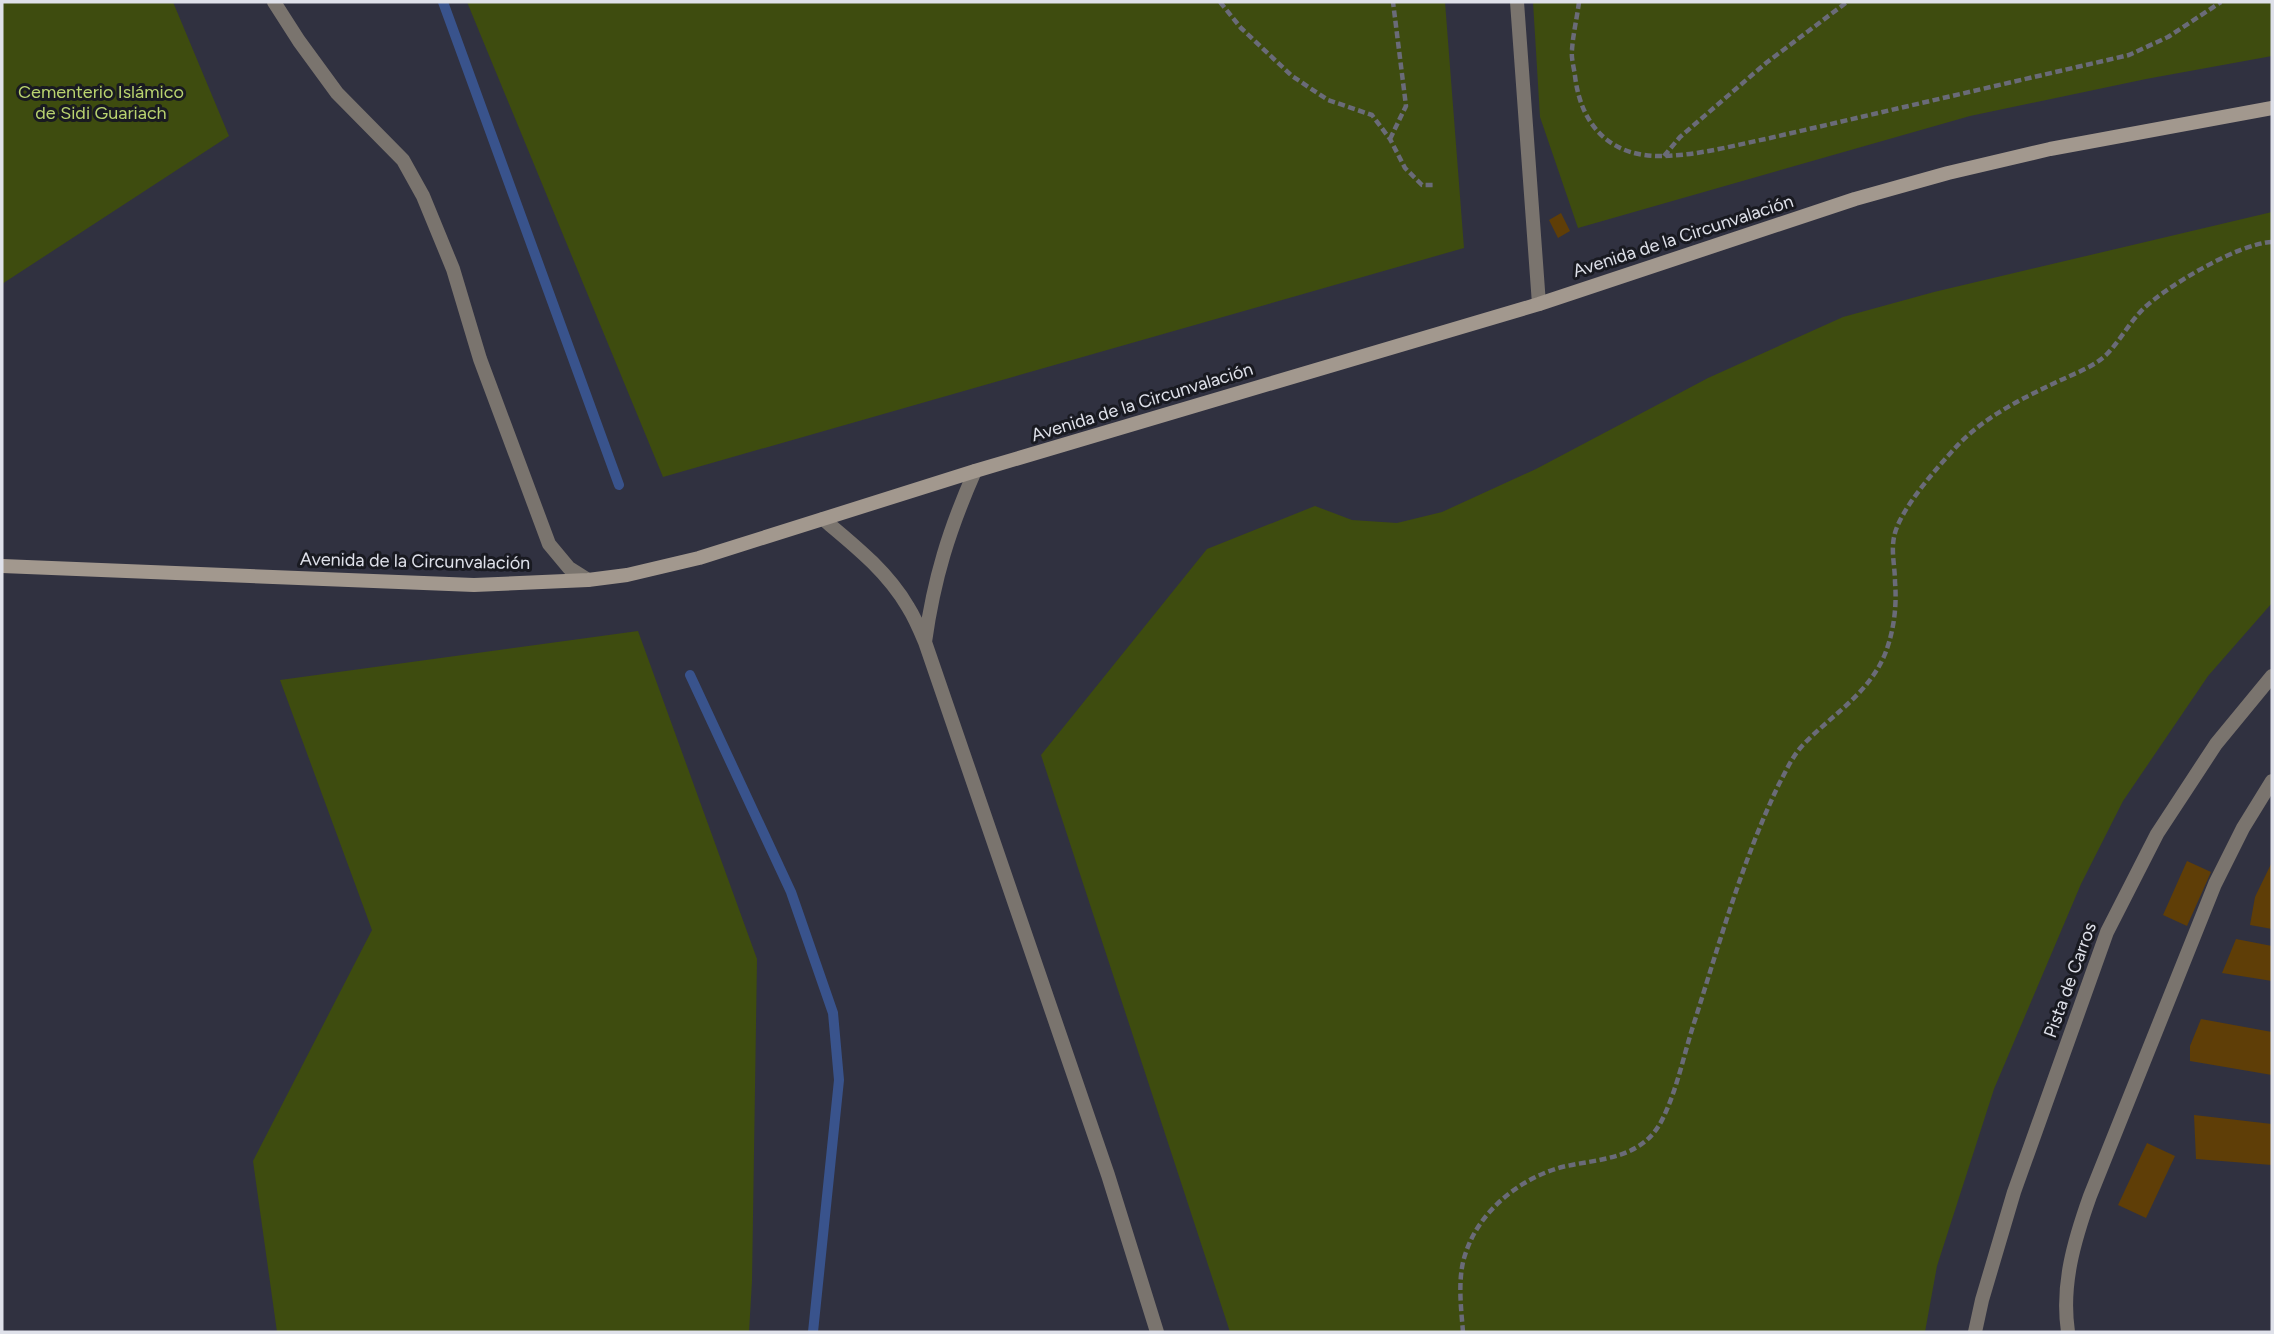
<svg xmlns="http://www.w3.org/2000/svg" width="2274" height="1334" viewBox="0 0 2274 1334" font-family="Figtree,sans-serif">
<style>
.green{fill:#3e4c0f}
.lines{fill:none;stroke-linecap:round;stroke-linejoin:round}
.stream{stroke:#39538c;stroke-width:10}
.building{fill:#5f3e07}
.path{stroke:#6a6b78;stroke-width:4.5;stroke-dasharray:7 3.5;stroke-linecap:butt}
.service{stroke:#7a746e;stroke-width:14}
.minor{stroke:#7a746e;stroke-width:14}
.secondary{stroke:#a2988e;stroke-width:14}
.labels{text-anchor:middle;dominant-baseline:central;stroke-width:6;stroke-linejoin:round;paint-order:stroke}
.park-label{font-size:18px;fill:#b9d36f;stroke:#191a21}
.street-label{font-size:18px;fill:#dfe1ea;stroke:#191a21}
</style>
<rect width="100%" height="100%" fill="#303140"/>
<path class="green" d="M2 2H173L229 136 2 284Z
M467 2H1445L1464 248 663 477Z
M1533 2H2272V56L2146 79 1970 116 1578 228 1540 117Z
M2272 212V603L2208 676 2123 801 2081 884 1994 1089 1937 1266 1925 1332H1230L1041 755 1207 549 1315 506 1352 520 1397 523 1442 512 1536 469 1708 378 1843 317 1934 292Z
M638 631 757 959 752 1281 749 1332H277L253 1161 372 930 280 680Z"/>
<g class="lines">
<path class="stream" d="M443 2 619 485
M690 675 791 892 833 1013 839 1080 813 1332"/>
</g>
<path class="building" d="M1561 213 1570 231 1558 238 1549 220Z
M2187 861 2211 872 2187 926 2163 915Z
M2272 862V929L2250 925 2255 897Z
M2236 939 2272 946V981L2222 973Z
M2201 1019 2272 1032V1075L2190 1061V1046Z
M2194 1115 2272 1124V1165L2196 1159Z
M2147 1143 2175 1156 2146 1218 2118 1205Z"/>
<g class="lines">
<path class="path" d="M1220 2 1241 28 1292 76 1328 100 1372 115 1390 139 1405 168 1422 185H1433
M1579 2C1577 18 1573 34 1572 50 1571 58 1574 68 1575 76 1581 127 1612 158 1664 156 1700 155 1736 145 1770 138L2129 55 2168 37 2221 2
M1390 139 1406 106 1393 2
M1664 156 1680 137 1766 63 1847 2
M1463 1332C1461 1307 1457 1276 1466 1252 1480 1210 1521 1178 1562 1167 1601 1158 1643 1160 1663 1118 1678 1087 1684 1053 1695 1020 1720 941 1743 859 1779 784 1786 771 1792 757 1802 746 1831 715 1868 695 1885 654 1894 631 1897 606 1895 582 1895 567 1891 552 1894 537 1899 510 1937 468 1956 447 1985 416 2023 398 2061 380 2076 373 2093 367 2106 355 2120 341 2129 323 2143 309 2167 286 2239 243 2272 242"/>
<path class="service" d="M274 2 299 41 337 93 403 160 423 196 453 269 480 359 549 544 569 568 588 580
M1517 2 1539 304
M2068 1332C2061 1285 2074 1241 2090 1196L2215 884 2243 828 2272 781"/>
<path class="minor" d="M823 519C854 545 887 571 908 607 915 618 920 630 925 642L1108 1175 1157 1332
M925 642C934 578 949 530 975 471
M1975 1332 1982 1300 2014 1192 2107 932 2157 834 2216 744 2272 676"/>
<path class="secondary" d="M2 566 474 585 588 580 627 575 699 558 975 471 1539 304 1855 199 1948 173 2050 149 2272 108"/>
</g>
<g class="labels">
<g class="park-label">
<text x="101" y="92">Cementerio Islámico<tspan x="101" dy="21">de Sidi Guariach</tspan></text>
</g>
<g class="street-label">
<text transform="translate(1683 236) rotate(-18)">Avenida de la Circunvalación</text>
<text transform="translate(1142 402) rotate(-17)">Avenida de la Circunvalación</text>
<text transform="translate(415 561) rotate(1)">Avenida de la Circunvalación</text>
<text transform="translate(2070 980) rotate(-70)">Pista de Carros</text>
</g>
</g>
<rect width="2274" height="1334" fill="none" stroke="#dfe1ea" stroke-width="7"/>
</svg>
